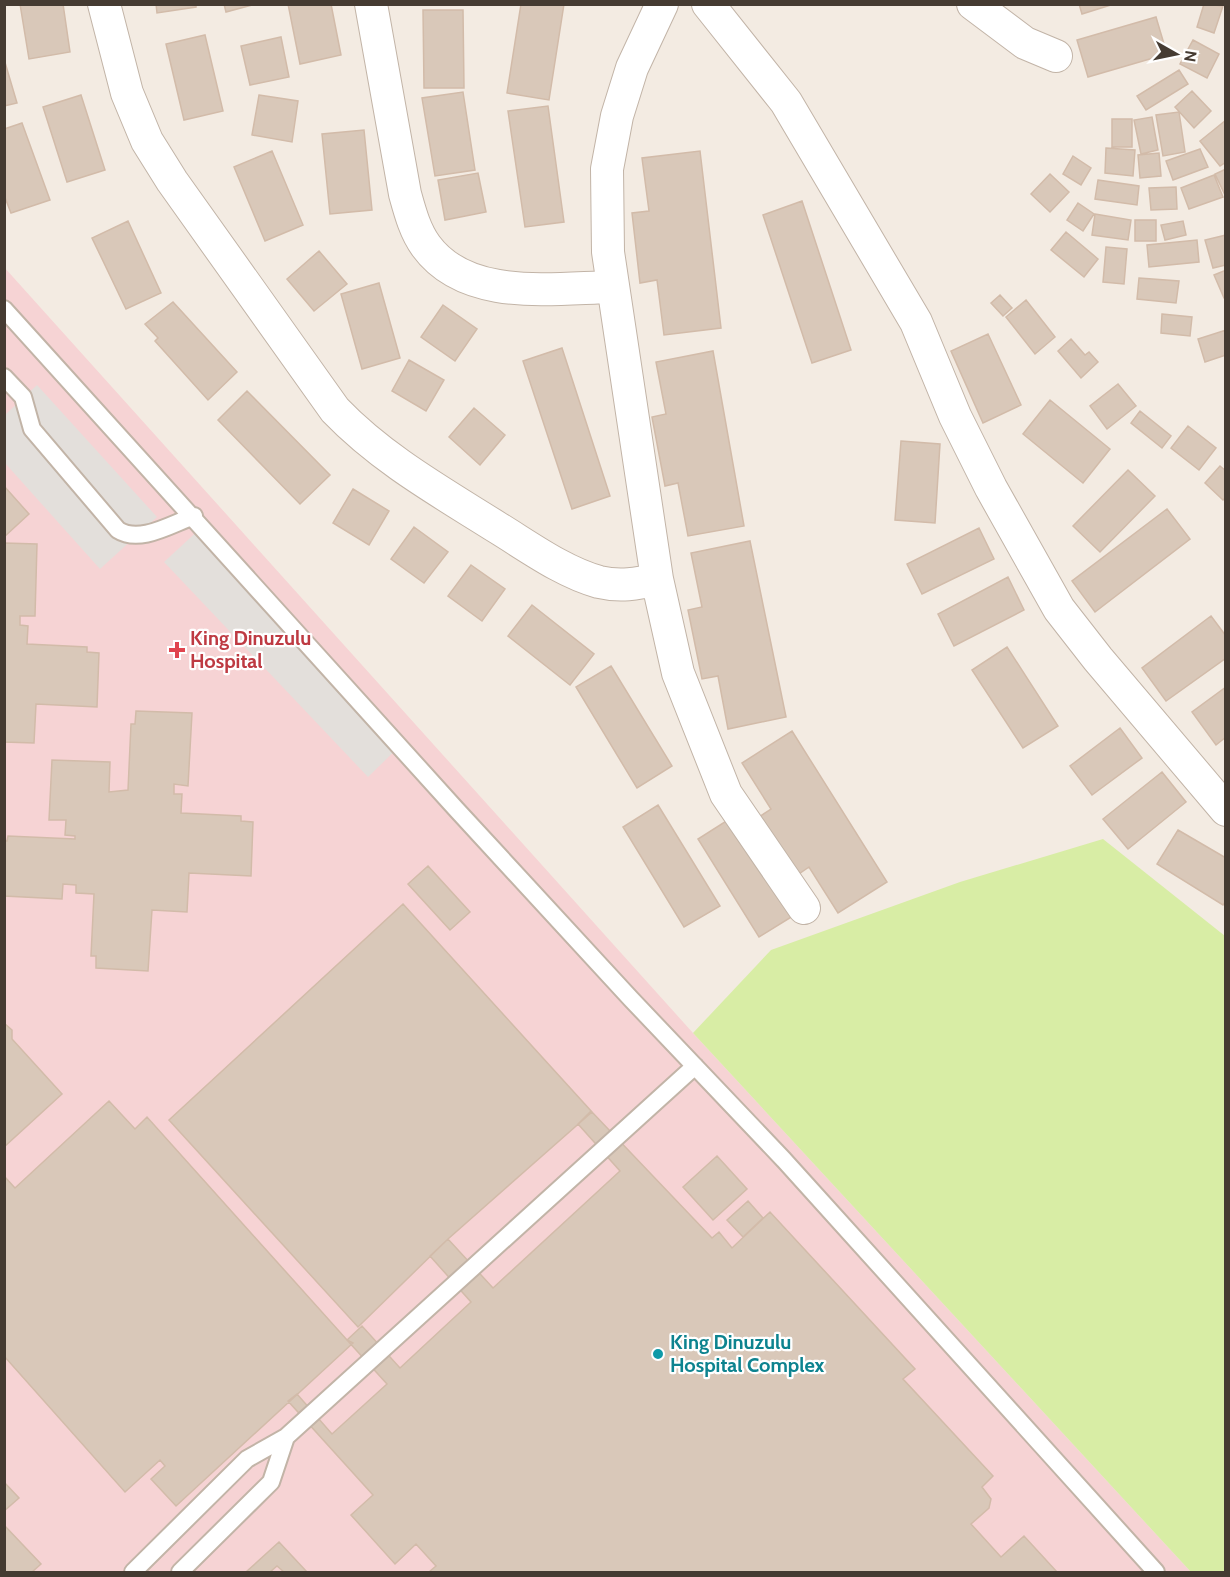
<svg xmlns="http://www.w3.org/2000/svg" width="1230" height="1577" viewBox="0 0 1230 1577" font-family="Cabin,sans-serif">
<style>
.medical{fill:#f6d3d4}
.green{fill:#d8eda5}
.parking{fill:#e3dfdb}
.building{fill:#d9c8b9;stroke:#d2bba9;stroke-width:1.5}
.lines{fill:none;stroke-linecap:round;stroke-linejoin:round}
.service-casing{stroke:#c2b4a7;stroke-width:20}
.minor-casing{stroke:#c2b4a7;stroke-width:34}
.service{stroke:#fff;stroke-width:16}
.minor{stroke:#fff;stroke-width:32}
.health-dot{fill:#e0444e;stroke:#fff;stroke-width:2}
.culture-dot{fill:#0f9aa8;stroke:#fff;stroke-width:2}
.labels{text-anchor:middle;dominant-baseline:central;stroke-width:4.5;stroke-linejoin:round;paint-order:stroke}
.health-label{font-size:20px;font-weight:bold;fill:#be3a42;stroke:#fff;text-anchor:start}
.culture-label{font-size:20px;font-weight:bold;fill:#0d838f;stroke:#fff;text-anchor:start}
</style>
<rect width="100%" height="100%" fill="#f3ebe2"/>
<path class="medical" d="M4 267 693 1033 1191 1572H5Z"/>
<path class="green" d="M1103 839 1225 936V1572H1191L693 1033 771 950 960 882Z"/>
<path class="parking" d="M37 385 157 517 100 569 5 463V415Z
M203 526 406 740 368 777 164 562Z"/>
<path class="building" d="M20 4H63L70 52 29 59Z
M156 4H196V7L157 13Z
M224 4H256L226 12Z
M288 4H331L341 55 300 64Z
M521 4H564L549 100 507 93Z
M1079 4H1114L1082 14Z
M1204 4 1223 6 1214 33 1197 27Z
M423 10H463L464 88H424Z
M1156 17 1167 54 1088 77 1077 40Z
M205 35 223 111 184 120 166 44Z
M281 37 289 77 250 85 241 46Z
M1193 40 1219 54 1207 78 1180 64Z
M4 59 17 103 4 106Z
M1179 70 1188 84 1146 110 1137 96Z
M1192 91 1211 111 1194 128 1175 107Z
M463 92 475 170 435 176 422 98Z
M81 95 105 170 67 182 43 107Z
M259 95 298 101 292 142 252 135Z
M548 106 564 222 525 227 508 111Z
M1179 112 1185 152 1163 156 1156 115Z
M1152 117 1158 150 1141 154 1134 120Z
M1112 119H1132V147H1112Z
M1226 120V162L1220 166 1200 141Z
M22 123 50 200 11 213 4 195V129Z
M364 130 372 210 330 214 322 134Z
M1106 148 1135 150 1133 176 1105 173Z
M1200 149 1208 167 1173 180 1166 161Z
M272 151 303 225 265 241 234 167Z
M700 151 721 328 664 335 657 280 640 283 632 213 649 211 642 158Z
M1159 153 1161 176 1140 178 1138 155Z
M1073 156 1091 168 1081 185 1063 174Z
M1226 169V195H1225L1215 174Z
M478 173 486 212 445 220 438 180Z
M1050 174 1069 192 1050 212 1031 194Z
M1214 175 1223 197 1189 209 1181 188Z
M1098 180 1139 186 1137 205 1095 199Z
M1176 187 1177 209 1151 210 1149 188Z
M802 201 851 350 812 363 763 215Z
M1078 203 1094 214 1083 231 1067 220Z
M1095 214 1131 220 1128 240 1092 235Z
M1135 220H1156V241H1135Z
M128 221 161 293 126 309 92 238Z
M1183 221 1186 235 1165 240 1161 225Z
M1066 232 1098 259 1084 277 1051 250Z
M1226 235V265L1213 268 1205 240Z
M1197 240 1199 262 1149 267 1147 245Z
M1106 247 1127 249 1124 284 1103 282Z
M319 251 347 284 314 311 287 279Z
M1226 270V298H1224L1214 275Z
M1139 278 1179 281 1176 303 1137 299Z
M379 283 400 358 362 369 341 294Z
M1000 295 1012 308 1003 316 991 303Z
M1026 300 1055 337 1035 354 1006 317Z
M173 302 237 372 208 400 155 341 158 338 145 324Z
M443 305 477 329 455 361 421 337Z
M1162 314 1192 317 1190 336 1161 333Z
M1226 330V355L1205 362 1198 339Z
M988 334 1021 405 983 423 951 351Z
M1071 339 1085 355 1089 352 1098 362 1081 378 1058 351Z
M562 348 610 496 572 509 523 361Z
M713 351 744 526 688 536 678 483 665 486 652 417 666 414 656 362Z
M409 360 444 380 426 411 392 391Z
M1118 384 1136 406 1107 429 1090 406Z
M247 391 330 475 300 504 218 420Z
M1050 400 1110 449 1083 483 1023 434Z
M474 408 505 435 480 465 449 437Z
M1140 411 1171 436 1162 448 1131 423Z
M1188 426 1216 448 1199 470 1171 448Z
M901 441 940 444 935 523 895 520Z
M1220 466 1226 471V497L1223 500 1205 483Z
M1128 470 1155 496 1100 552 1073 526Z
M4 486 29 514 4 537Z
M353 489 389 511 369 545 333 523Z
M1167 509 1190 539 1095 612 1072 581Z
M414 527 448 552 424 583 391 559Z
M979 528 994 559 922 594 907 564Z
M750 541 786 717 728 729 718 676 702 679 688 610 702 607 691 553Z
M4 543 37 544 35 616H20V625L28 626 27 644 87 647V652L99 653 97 707 36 704 34 743 4 742Z
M471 565 505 589 482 621 448 596Z
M1008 577 1024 610 954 646 938 614Z
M532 605 594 654 570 685 508 636Z
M1211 616 1226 636V658L1166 701 1142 668Z
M1007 647 1058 726 1023 748 972 670Z
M611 666 672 766 637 788 576 687Z
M1226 687V737L1216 745 1192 712Z
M136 711 192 713 188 786 174 784V794H182L181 813 241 816V821L253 822 251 876 189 873 187 912 152 910 148 971 96 968V956H91L94 894 76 893V885L63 884 62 899 4 896V841H7L8 836 75 839V836L65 835 66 820H49L52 760 110 762 109 792 128 790 131 724H135Z
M1120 728 1142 758 1092 795 1070 766Z
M792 731 887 882 838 913 809 867 796 876 759 817 771 809 742 763Z
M1162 772 1186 802 1128 849 1103 819Z
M658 805 720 906 684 927 623 827Z
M731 818 793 916 759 937 698 839Z
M1178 830 1226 858V901L1223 905 1157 864Z
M428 866 470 912 450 930 408 884Z
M403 904 592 1112 448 1239 358 1327 169 1120Z
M4 1023 12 1030V1039L62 1094 4 1147Z
M109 1101 135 1129 147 1117 347 1340 353 1343 176 1506 151 1479 165 1466 160 1460 125 1492 4 1356V1176L15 1188Z
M591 1111 712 1238 719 1232 732 1248 770 1212 915 1369 903 1379 993 1476 982 1487 991 1499 989 1508 971 1524 1001 1557 1024 1536 1057 1572H429L436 1566 416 1544 395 1564 351 1515 373 1495 288 1401 297 1394 332 1434 387 1384 347 1340 362 1326 400 1368 471 1302 430 1256 448 1239 493 1288 620 1171 578 1124Z
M717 1156 747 1189 713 1220 683 1187Z
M748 1201 763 1218 743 1237 727 1220Z
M4 1482 19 1498 4 1511Z
M4 1525 41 1564 32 1572H4Z
M279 1542 307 1572H284L277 1566 270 1572H246Z"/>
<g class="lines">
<g class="service-casing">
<path id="service" d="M4 309 456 809 631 999 784 1160 1156 1572
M4 377 23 397 32 429 118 530C140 544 171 524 194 516
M133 1572 247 1459 286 1437 695 1066
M180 1572 271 1482 286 1437"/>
</g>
<g class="minor-casing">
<path id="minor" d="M104 4 127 93 147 141 172 181 335 410C382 459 441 492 498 528 529 547 563 572 599 582 620 587 637 584 657 579
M371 4 405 194C410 212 415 231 426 246 467 302 553 288 613 287
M662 4 632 68 617 116 607 169 608 252 657 579 678 673 726 794 804 908
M708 4 786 102 916 322 955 416 991 488 1059 609 1098 659 1226 810
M973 4 1025 43 1056 56"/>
</g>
<use href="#service" class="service"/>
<use href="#minor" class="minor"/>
</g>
<path class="health-dot" d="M174 641h6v6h6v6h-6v6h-6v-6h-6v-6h6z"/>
<circle class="culture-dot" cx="658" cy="1354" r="6"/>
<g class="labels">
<g class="health-label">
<text x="190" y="638">King Dinuzulu<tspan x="190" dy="23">Hospital</tspan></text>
</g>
<g class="culture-label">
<text x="670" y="1342">King Dinuzulu<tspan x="670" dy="23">Hospital Complex</tspan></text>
</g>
</g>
<rect width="1230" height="1577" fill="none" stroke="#453b32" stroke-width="12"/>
<g transform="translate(1176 54) rotate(99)" stroke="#ffffff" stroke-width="4.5" paint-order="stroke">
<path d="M0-4.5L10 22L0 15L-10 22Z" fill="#453b32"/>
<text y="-9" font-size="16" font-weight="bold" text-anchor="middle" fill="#453b32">N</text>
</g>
</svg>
